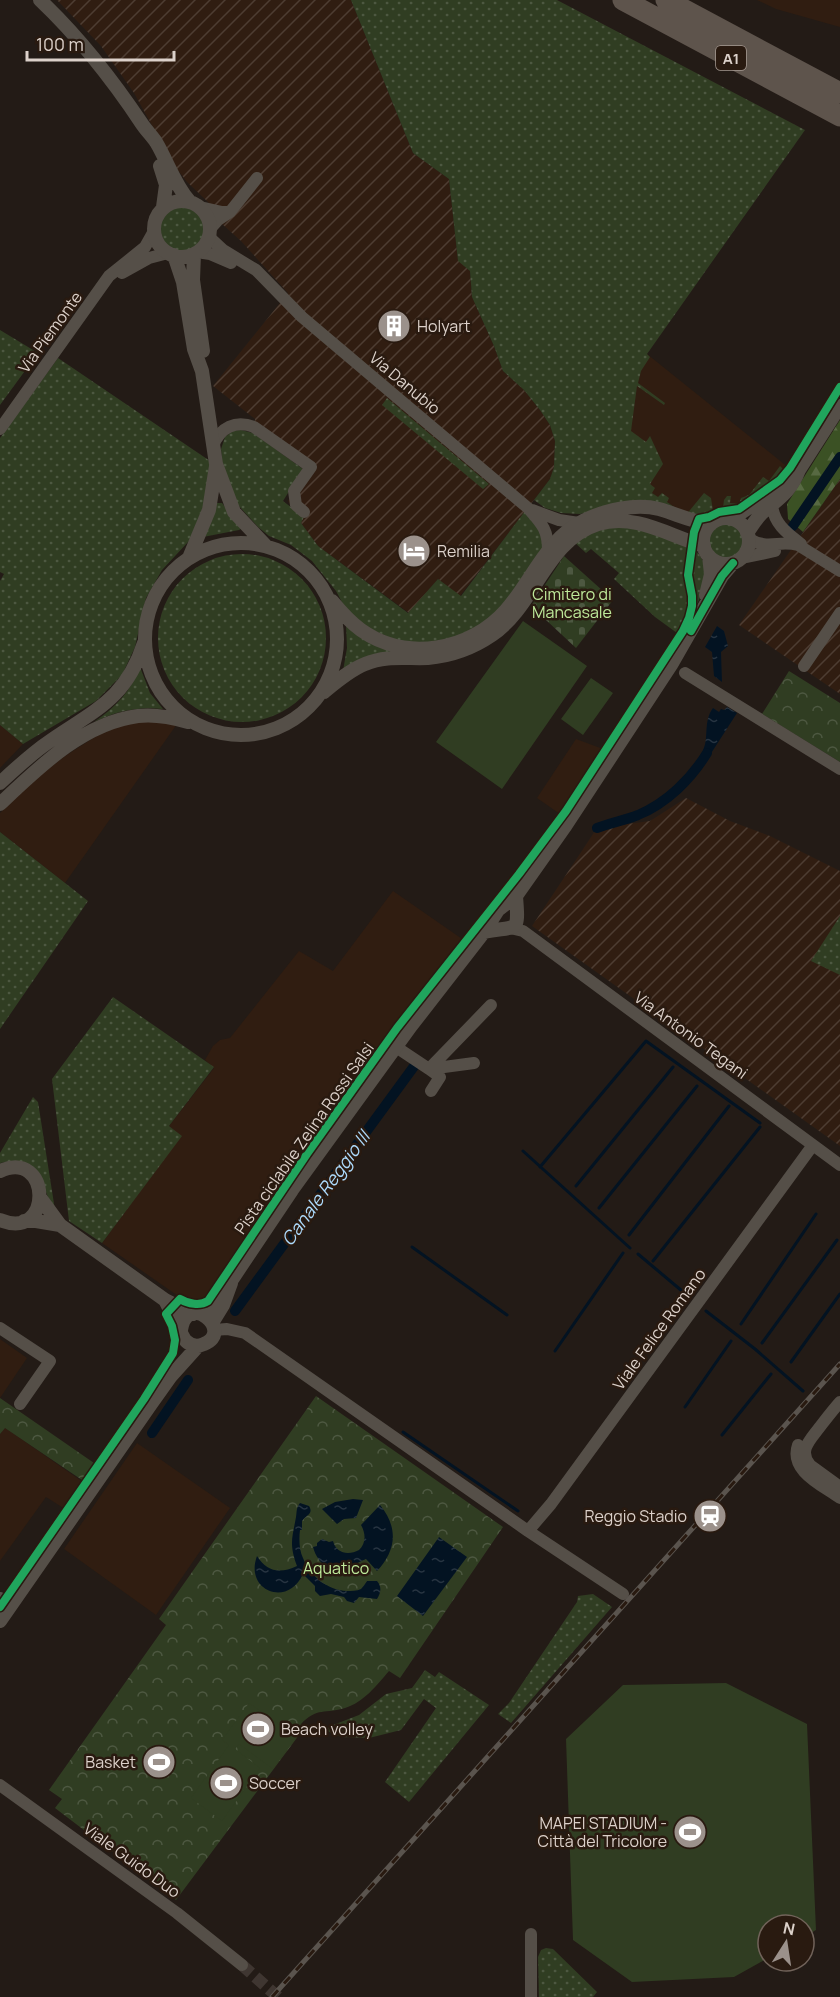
<svg xmlns="http://www.w3.org/2000/svg" width="840" height="1997" viewBox="0 0 840 1997" font-family="Manrope,sans-serif">
<style>
.built{fill:#301d11}
.industrial{fill:url(#industrial-furrows)}
.grass{fill:url(#grass-dots)}
.forest{fill:url(#forest-firs)}
.cemetery{fill:url(#cemetery-stones)}
.park{fill:url(#park-crowns)}
.pitch{fill:#303d22}
.water{fill:url(#water-ripples)}
.lines{fill:none;stroke-linecap:round;stroke-linejoin:round}
.stream{stroke:#031322;stroke-width:3}
.canal{stroke:#031322;stroke-width:10}
.minor-tunnel{stroke:#3f3631;stroke-width:12;stroke-dasharray:12 6;stroke-linecap:butt}
.minor{stroke:#554f48;stroke-width:12}
.tertiary{stroke:#554f48;stroke-width:14}
.motorway{stroke:#5e544c;stroke-width:21}
.rail-casing{stroke:#5a544e;stroke-width:5}
.rail{stroke:#291a10;stroke-width:3;stroke-dasharray:9;stroke-linecap:butt}
.cycleway-casing{stroke:#291a10;stroke-width:11}
.cycleway{stroke:#20a55d;stroke-width:8}
.labels{text-anchor:middle;dominant-baseline:central;stroke-width:5;stroke-linejoin:round;paint-order:stroke}
.shield{fill:#291a10;stroke:#a69a92;stroke-width:1.5}
.shield-label{font-size:15px;font-weight:bold;fill:#dcd1ca}
.poi-label{font-size:16px;fill:#dcd1ca;stroke:#291a10;text-anchor:start}
.street-label{font-size:16px;fill:#dcd1ca;stroke:#291a10}
.park-label{font-size:16px;fill:#bee99a;stroke:#291a10}
.water-label{font-size:18px;font-style:italic;fill:#acdafc;stroke:#291a10}
</style>
<defs>
<pattern id="industrial-furrows" width="10" height="10" patternUnits="userSpaceOnUse" patternTransform="scale(1.5)"><rect width="10" height="10" fill="#301d11"/><path d="M-1 1l2-2M0 10L10 0M9 11l2-2" fill="none" stroke="#4d3d32"/></pattern>
<pattern id="grass-dots" width="8" height="8" patternUnits="userSpaceOnUse" patternTransform="scale(1.5)"><rect width="8" height="8" fill="#303d22"/><path d="M2 2h.1M6 6h.1" fill="none" stroke="#4d5841" stroke-width="1.8" stroke-linecap="round"/></pattern>
<pattern id="forest-firs" width="22" height="20" patternUnits="userSpaceOnUse" patternTransform="scale(1.5)"><rect width="22" height="20" fill="#3b5124"/><path d="M5 1l3.5 6h-7zM16 11l3.5 6h-7z" fill="#576942"/></pattern>
<pattern id="cemetery-stones" width="16" height="16" patternUnits="userSpaceOnUse" patternTransform="scale(1.5)"><rect width="16" height="16" fill="#303d22"/><path d="M2 7V4a2 2 0 0 1 4 0v3zM10 15v-3a2 2 0 0 1 4 0v3z" fill="#4d5841"/></pattern>
<pattern id="park-crowns" width="20" height="18" patternUnits="userSpaceOnUse" patternTransform="scale(1.5)"><rect width="20" height="18" fill="#303d22"/><path d="M2 6a3 3 0 1 1 6 0M12 15a3 3 0 1 1 6 0" fill="none" stroke="#4d5841"/></pattern>
<pattern id="water-ripples" width="26" height="14" patternUnits="userSpaceOnUse" patternTransform="scale(1.5)"><rect width="26" height="14" fill="#031322"/><path d="M2 4q2-2 4 0t4 0M15 11q2-2 4 0t4 0" fill="none" stroke="#273441"/></pattern>
</defs>
<rect width="100%" height="100%" fill="#231b16"/>
<path class="built" d="M757 0H840V27L776 9Z
M647 354 789 468 737 506 723 508 694 519 645 503 625 448 633 374Z
M155 720 177 724 65 883 0 832V813L39 776 65 756 98 735 127 723Z
M0 725 23 744 0 768Z
M576 739 603 749 560 814 537 798Z
M393 891 465 941 415 1001 353 1083 206 1300 189 1301 181 1298 102 1243 181 1136 169 1126 214 1068 205 1060 213 1046 220 1040 230 1038 299 951 333 971Z
M0 1339 27 1358 0 1398Z
M4 1427 83 1482 65 1509 46 1497 0 1561V1434Z
M137 1443 230 1508 156 1615 64 1549Z"/>
<path class="industrial" d="M57 0H351L413 153 449 179 458 260 470 271 472 297 494 346 503 371 524 390 540 410 550 425 555 441 554 467 550 479 460 596 438 579 409 613 318 546 301 523 288 501 310 467 254 427 255 419 213 386 288 293 241 241 222 224 209 203 187 182 174 165 134 93 101 46Z
M840 479V694L739 625Z
M686 798 730 821 770 836 840 871V1146L532 926 597 828 650 821Z"/>
<path class="grass" d="M351 0H557L805 130 647 354 650 357 641 371 638 383 665 403 664 405 637 386 631 431 646 442 650 436 663 464 650 484 655 488 652 493 658 497 662 493 669 498 667 502 686 515 704 493 711 498 713 511 694 519 608 507 580 514 561 513 545 508 534 500 550 479 554 467 555 441 550 425 540 410 524 390 503 371 494 346 472 297 470 271 458 261 449 179 413 153Z
M159 229a23 23 0 1 1 46 0a23 23 0 1 1-46 0Z
M0 330 38 353 0 405Z
M58 358 210 461 207 498 189 541 162 570 146 598 135 647 122 675 96 701 23 744 0 725V581L4 574 0 572V438Z
M387 398 489 484 483 489 382 405Z
M241 430 253 433 303 469 283 501 304 517 301 523 318 546 408 613 438 579 461 596 525 511 537 522 544 546 502 608 476 630 441 642H399L364 626 344 606 336 591 312 561 291 545 269 536 258 527 238 505 223 475 221 449 225 437 233 431Z
M780 466 785 471 778 478 737 506 723 508 724 500 727 496H731L730 503 739 504 741 498 749 495 763 477 769 481Z
M217 503H222L242 528 239 530 203 537Z
M709 541a17 17 0 1 1 34 0a17 17 0 1 1-34 0Z
M640 526 689 546 683 575 689 594V605L684 623 677 633 655 617 614 579 619 573 591 549 586 553 573 541 602 527Z
M696 551C713 568 705 592 694 609V594L690 577Z
M158 638a84 84 0 1 1 168 0a84 84 0 1 1-168 0Z
M346 625C363 638 377 647 398 652L343 671 347 648Z
M140 667 150 693 163 709C139 706 116 711 94 722 116 707 131 691 140 667Z
M0 832 88 901 0 1029Z
M840 916V975L811 961Z
M113 997 214 1067 169 1126 182 1136 102 1243 69 1221 52 1079Z
M33 1097 38 1102 55 1210C38 1183 42 1154 0 1163V1153Z
M593 1594 612 1607 511 1723 498 1714 509 1703 577 1602 578 1596Z
M425 1670 435 1677 439 1672 489 1705 409 1802 385 1782 436 1708 424 1699 401 1730 369 1738 341 1737 325 1730 333 1725 359 1715 386 1694 412 1688Z
M546 1948 553 1949 597 1992 593 1997H539L538 1957 541 1950Z"/>
<path class="forest" d="M840 420V479L803 532 788 519 787 504Z"/>
<path class="cemetery" d="M564 556 613 600 576 648 531 606Z"/>
<path class="park" d="M789 671 840 703V762L762 714Z
M316 1396 503 1527 400 1678 389 1671C376 1686 364 1702 345 1708 325 1714 317 1707 301 1724L305 1727 176 1900 55 1808 62 1799 49 1790 166 1625 159 1619Z
M0 1398 94 1463 82 1480 5 1428 0 1434Z"/>
<path class="pitch" d="M523 621 587 666 502 789 436 742Z
M591 678 613 693 583 735 561 719Z
M726 1683 807 1724 816 1930 804 1937V1925H768V1958L734 1977 632 1982 573 1940 566 1739 623 1685Z
M249 1703 297 1737 273 1769 239 1744 235 1749 260 1768 222 1821 191 1798 229 1745 222 1740Z
M152 1750C159 1749 168 1754 172 1761L170 1770C162 1776 156 1771 149 1766L147 1755Z"/>
<path class="water" d="M717 626 724 631 728 646 721 652 722 682 714 676 712 652 705 647Z
M727 707 737 713 710 755 703 750C709 739 703 721 713 708L719 712 721 709 724 710Z
M353 1499 363 1500 356 1518 344 1519 337 1524 322 1509 335 1502Z
M300 1503 309 1506C314 1514 306 1515 302 1521V1530H300C299 1538 299 1550 303 1558 310 1576 327 1590 347 1591 351 1591 357 1591 361 1589 363 1587 365 1584 367 1581H377C382 1587 381 1592 377 1599L359 1597 354 1603 347 1601 344 1597 331 1594 320 1596 315 1591V1586L303 1574C288 1608 244 1591 257 1556 267 1572 280 1574 297 1566 289 1544 292 1539 296 1517 297 1511 296 1508 300 1503Z
M380 1505C399 1528 396 1551 377 1571L366 1559 353 1565 354 1575C335 1576 318 1566 313 1547L317 1546V1543L322 1539 329 1542 333 1541C336 1553 348 1556 359 1550 366 1543 366 1534 361 1525Z
M439 1537 467 1557 423 1616 397 1596Z"/>
<g class="lines">
<path class="stream" d="M523 1151 630 1248
M540 1167 646 1041 760 1123
M576 1186 673 1067
M599 1208 697 1086
M629 1235 729 1106
M412 1247 507 1315
M638 1254 688 1296
M653 1261 760 1127
M706 1311 755 1349 803 1391
M741 1324 816 1214
M762 1343 837 1240
M555 1351 623 1253
M791 1362 840 1294
M685 1407 731 1341
M403 1432 518 1511
M722 1435 771 1374"/>
<path class="canal" d="M793 526 840 457
M597 828C611 823 625 820 638 815 667 803 691 779 707 753
M235 1311 415 1065
M152 1433 188 1380"/>
<path class="minor-tunnel" d="M242 1965 278 1997"/>
<path class="minor" d="M200 207 222 212H230
M210 229 218 220 230 212 257 178
M209 237 223 250 256 270 302 317 528 508C541 523 548 529 548 550
M197 252 210 254 231 263
M122 273 149 258 168 253
M0 429 109 276 145 247 154 231
M213 446C220 427 236 420 254 427L311 467 294 491 296 505 304 512
M772 506C775 525 787 533 801 544
M532 510 559 520 579 523
M749 539C768 550 779 540 798 545L840 571
M742 558 775 551
M804 666 840 613
M685 673 840 769
M510 928 523 931 840 1165
M396 1047 429 1069 491 1005
M429 1069 474 1063
M429 1069 440 1077 431 1091
M0 1328 50 1361 20 1404
M214 1330 227 1329 245 1333 528 1531 551 1504 813 1145
M840 1402C832 1411 826 1419 819 1428 810 1440 798 1451 810 1465L840 1487
M798 1445C789 1471 822 1485 840 1498
M528 1531 623 1594
M0 1598 10 1606
M0 1785 177 1913 242 1965
M531 1934V1997"/>
<path class="tertiary" d="M40 0C79 37 112 79 142 124 146 130 152 136 156 142 168 162 174 184 190 202
M160 166 166 185 163 207
M154 229a28 28 0 1 1 56 0a28 28 0 1 1-56 0Z
M194 254 193 280 203 351
M174 255 183 282 194 349 202 371 216 464 234 512 266 546
M703 541a23 23 0 1 1 46 0a23 23 0 1 1-46 0Z
M732 519 779 487 793 475
M747 533C752 526 756 519 762 513 779 498 790 493 799 470L840 406
M145 639a96 96 0 1 1 192 0a96 96 0 1 1-192 0Z
M189 558 209 510 216 466
M706 595 711 574 709 556
M332 601C341 612 350 622 361 630 406 662 470 651 506 610 532 581 546 539 583 521 604 510 636 503 659 509 677 514 692 522 711 524
M324 692C336 682 350 670 365 664 386 655 407 659 428 658 451 656 473 648 492 635 535 606 546 540 598 524 636 513 669 536 704 546
M0 783C16 768 32 753 50 741 95 710 126 699 144 643
M0 804C38 768 83 723 138 716 155 714 171 717 188 722
M484 932C518 925 519 935 516 896
M0 1171C51 1148 54 1242 0 1220
M41 1199 60 1225 165 1300 193 1314
M24 1221H36L60 1225
M165 1300C169 1307 182 1337 186 1341 191 1346 198 1347 204 1344 235 1331 187 1290 181 1330
M201 1313 233 1278 292 1190 411 1026 484 932 498 910 516 896 566 825 671 665 722 576 733 563
M212 1323 223 1305 231 1283
M0 1621 151 1404 171 1376 198 1346"/>
<path class="motorway" d="M623 0 840 116
M666 0 840 93"/>
<g class="rail-casing">
<path id="rail" d="M272 1997 840 1364"/>
</g>
<use href="#rail" class="rail"/>
<g class="cycleway-casing">
<path id="cycleway" d="M691 631 722 576 733 563
M0 1607 144 1399 173 1353 175 1340 172 1326 166 1314 180 1299C188 1304 200 1306 208 1301L307 1154 397 1028 519 874 566 811 683 631 689 618 692 606V596L688 575 694 532 699 519 709 517 719 512 739 509 780 480 790 468 840 387"/>
</g>
<use href="#cycleway" class="cycleway"/>
</g>
<defs>
<g id="building-disc" transform="scale(1.725)"><circle r="9.5" fill="#9b918b" stroke="#291a10"/><path d="M-4-6H4V6H1V3H-1V6H-4ZM-2.5-4.3h1.7v1.8h-1.7ZM.8-4.3h1.7v1.8H.8ZM-2.5-1h1.7V.8h-1.7ZM.8-1h1.7V.8H.8Z" fill="#fff"/></g>
<g id="hotel-disc" transform="scale(1.725)"><circle r="9.5" fill="#9b918b" stroke="#291a10"/><path d="M-6-4.5h1.5V1H6V5H4.5V3h-9V5H-6ZM-4 0a1.8 1.8 0 1 1 3.6 0ZM.5 0V-2.5h3Q6-2.5 6 0Z" fill="#fff"/></g>
<g id="station-disc" transform="scale(1.725)"><circle r="9.5" fill="#9b918b" stroke="#291a10"/><path d="M-3-6H3Q5-6 5-4V2Q5 4 3 4L4.5 6H3L1.5 4h-3L-3 6H-4.5L-3 4Q-5 4-5 2V-4Q-5-6-3-6ZM-3.5-4v3h7v-3ZM-3.5 1v1.5H-2V1ZM2 1v1.5H3.5V1Z" fill="#fff"/></g>
<g id="stadium-disc" transform="scale(1.725)"><circle r="9.5" fill="#9b918b" stroke="#291a10"/><path d="M0-5a6.5 5 0 1 0 0 10a6.5 5 0 1 0 0-10ZM-3.5-1.8h7v3.6h-7Z" fill="#fff"/></g>
</defs>
<g fill-rule="evenodd">
<use href="#building-disc" x="394" y="326"/>
<use href="#hotel-disc" x="414" y="551"/>
<use href="#station-disc" x="710" y="1516"/>
<use href="#stadium-disc" x="258" y="1729"/>
<use href="#stadium-disc" x="159" y="1762"/>
<use href="#stadium-disc" x="226" y="1783"/>
<use href="#stadium-disc" x="690" y="1832"/>
</g>
<g class="labels">
<rect class="shield" x="716" y="46" width="30" height="24" rx="4.5"/>
<g class="shield-label">
<text x="731" y="58">A1</text>
</g>
<g class="poi-label">
<text x="417" y="326">Holyart</text>
<text x="437" y="551">Remilia</text>
<text x="687" y="1516" text-anchor="end">Reggio Stadio</text>
<text x="281" y="1729">Beach volley</text>
<text x="136" y="1762" text-anchor="end">Basket</text>
<text x="249" y="1783">Soccer</text>
<text x="667" y="1823" text-anchor="end">MAPEI STADIUM -<tspan x="667" dy="18">Città del Tricolore</tspan></text>
</g>
<g class="street-label">
<text transform="translate(50 332) rotate(-54)">Via Piemonte</text>
<text transform="translate(405 383) rotate(40)">Via Danubio</text>
<text transform="translate(691 1035) rotate(36)">Via Antonio Tegani</text>
<text transform="translate(304 1138) rotate(-55)">Pista ciclabile Zelina Rossi Salsi</text>
<text transform="translate(659 1329) rotate(-54)">Viale Felice Romano</text>
<text transform="translate(132 1860) rotate(36)">Viale Guido Duo</text>
</g>
<g class="park-label">
<text x="572" y="594">Cimitero di<tspan x="572" dy="18">Mancasale</tspan></text>
<text x="336" y="1568">Aquatico</text>
</g>
<g class="water-label">
<text transform="translate(325 1188) rotate(-54)">Canale Reggio III</text>
</g>
</g>
<g transform="translate(786 1943) rotate(12)"><circle r="28" fill="#291a10" stroke="#71635a" stroke-width="1.5"/>
<path d="M0-4.5L10 22L0 15L-10 22Z" fill="#9b918b"/>
<text y="-9" font-size="16" font-weight="bold" text-anchor="middle" fill="#dcd1ca">N</text>
</g>
<path d="M27 51v9h147v-9" fill="none" stroke="#dcd1ca" stroke-width="3"/>
<text x="36" y="51" font-size="18" fill="#dcd1ca" stroke="#291a10" stroke-width="4.5" paint-order="stroke">100 m</text>
</svg>
